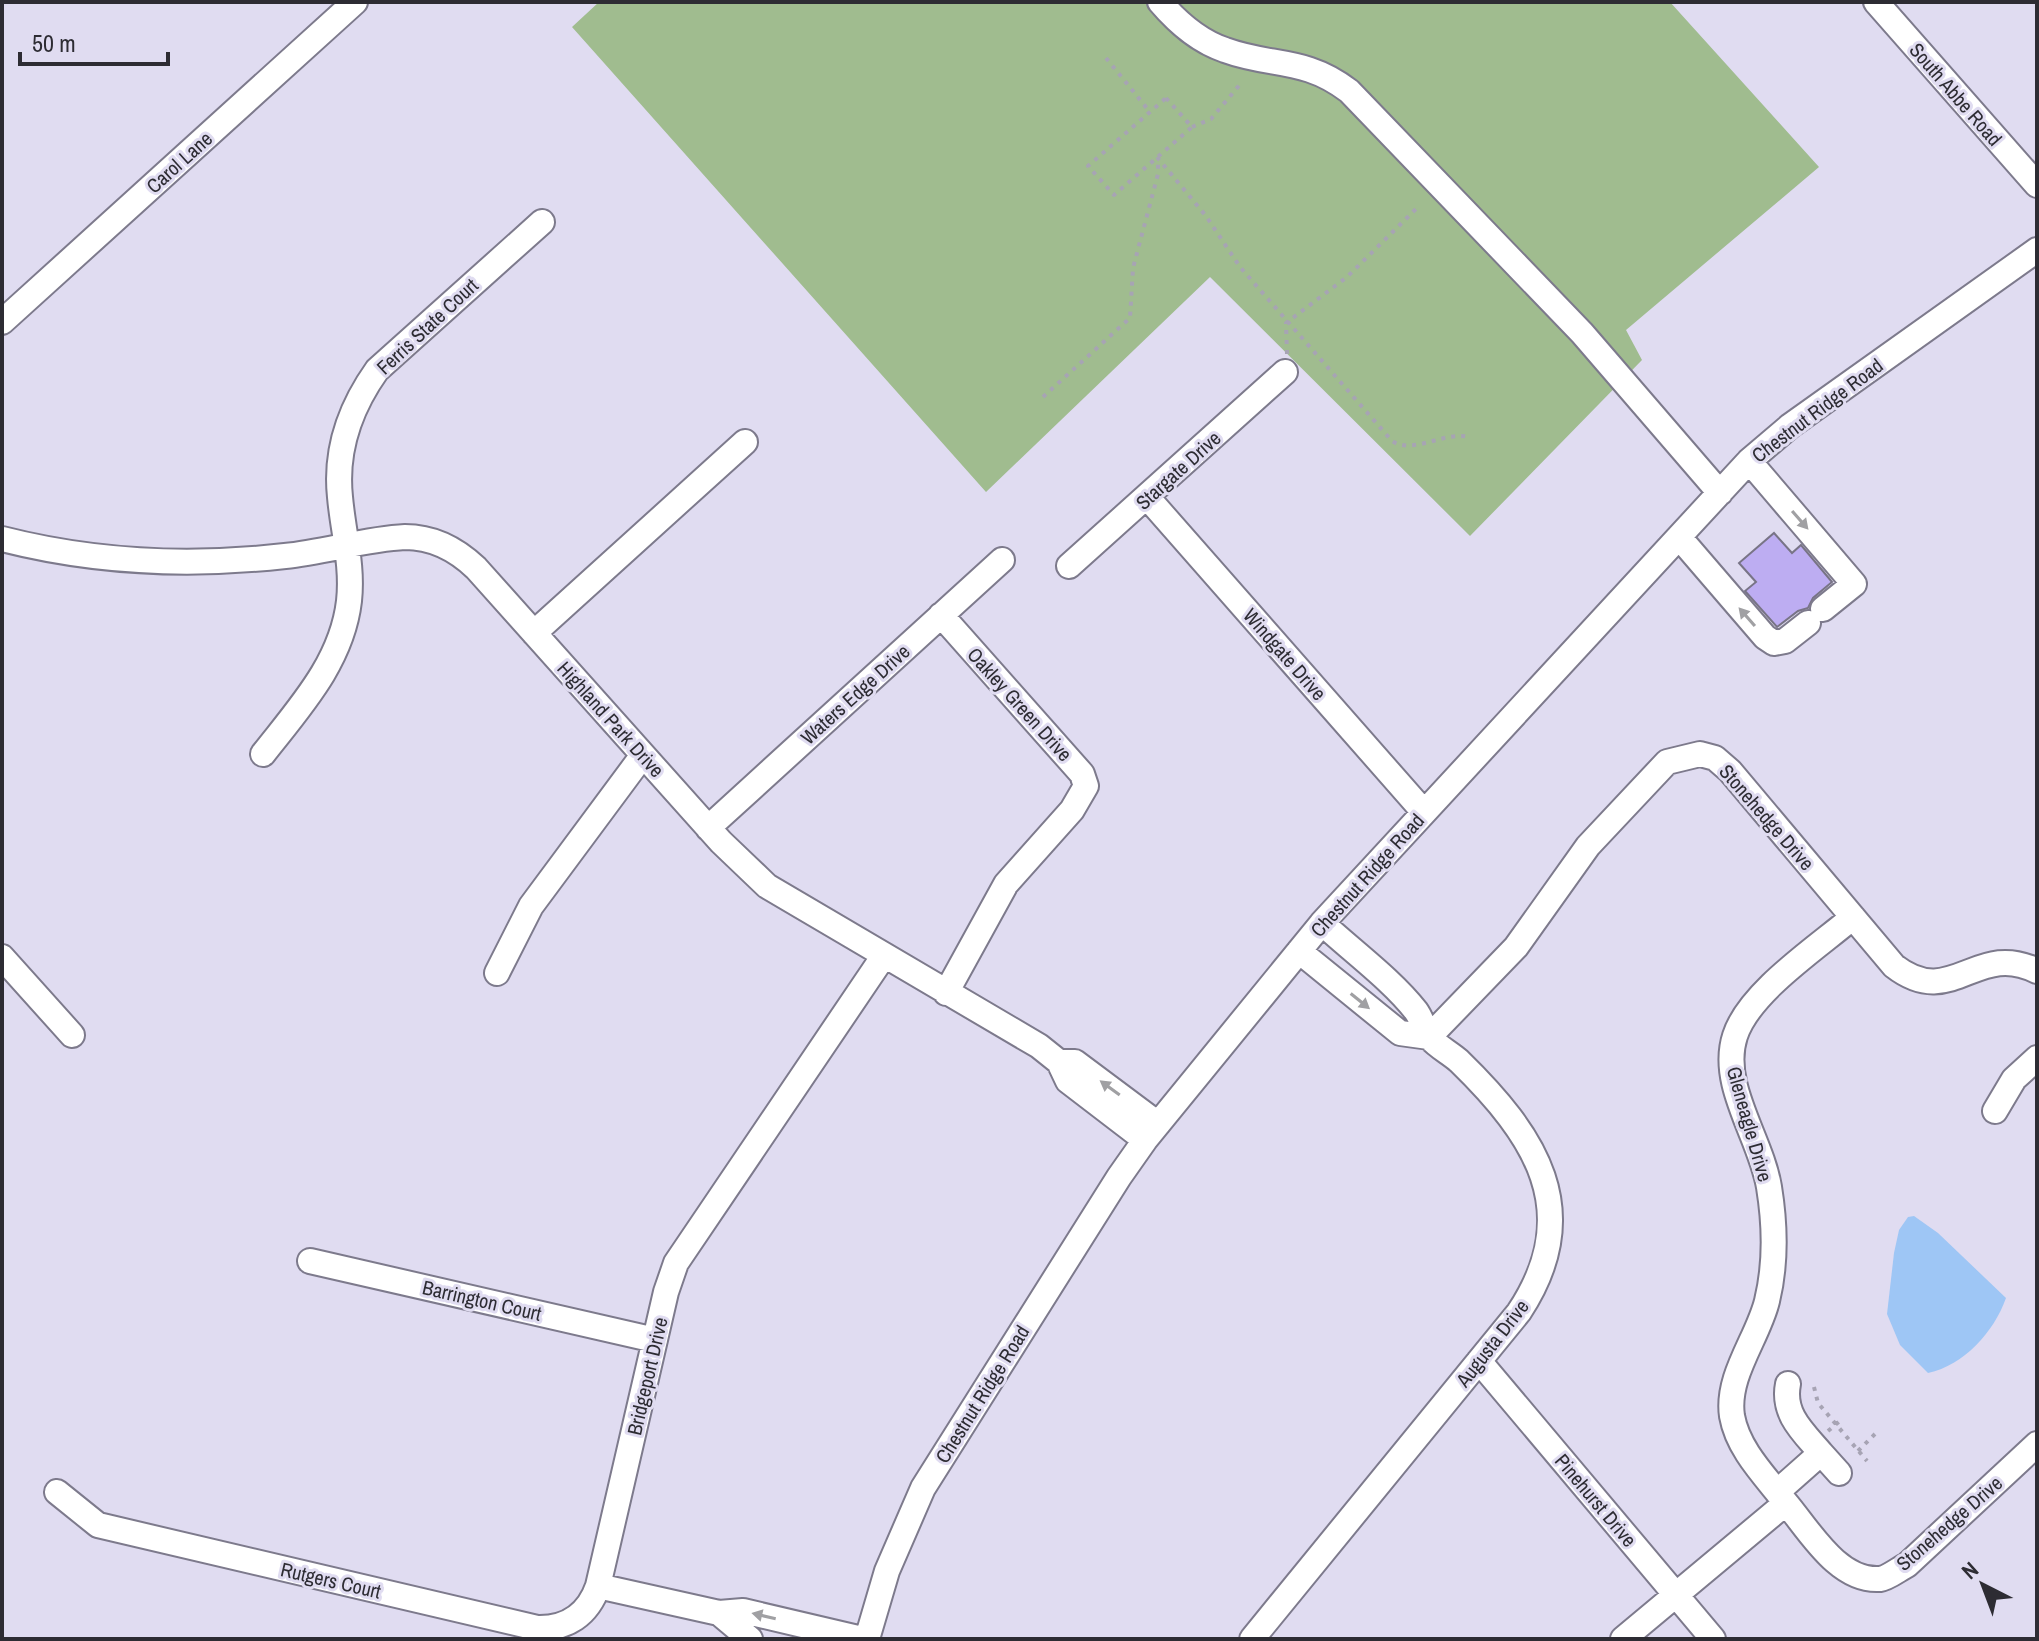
<svg xmlns="http://www.w3.org/2000/svg" width="2039" height="1641" viewBox="0 0 2039 1641" font-family="'Archivo Narrow',sans-serif">
<style>
.green{fill:#a0bc8f}
.water{fill:#9ec6f5}
.building{fill:#bdadf2;stroke:#787486;stroke-width:2}
.lines{fill:none;stroke-linecap:round;stroke-linejoin:round}
.minor-casing{stroke:#7d7a8c;stroke-width:28}
.path{stroke:#a7a4b4;stroke-width:4;stroke-dasharray:4 6;stroke-linecap:butt}
.minor{stroke:#fff;stroke-width:24}
.oneway{fill:#a0a0a3}
.labels{text-anchor:middle;dominant-baseline:central;stroke-width:6;stroke-linejoin:round;paint-order:stroke}
.street-label{font-size:20px;fill:#2d2c33;stroke:#e0dcf1}
</style>
<rect width="100%" height="100%" fill="#e0dcf1"/>
<path class="green" d="M599 2H1670L1819 167 1626 330 1642 360 1470 536 1210 277 986 492 572 27Z"/>
<path class="water" d="M1914 1216 1938 1233 2006 1298C1994 1332 1964 1365 1928 1373L1900 1345 1887 1314 1894 1253 1899 1230 1908 1217Z"/>
<path class="building" d="M1774 533 1792 553 1801 545 1832 582 1813 598 1808 608 1798 611 1777 627 1745 591 1756 582 1739 563Z"/>
<g class="lines">
<g class="minor-casing">
<path id="minor" d="M1160 2C1178 23 1198 41 1225 50 1271 67 1305 57 1349 91L1582 333 1720 493
M1876 2 2037 185
M2 322 355 2
M1749 461 1854 584 1823 609
M1147 497 1423 811
M1679 537 1765 637 1774 643 1785 641 1808 623
M2 539C96 563 188 567 285 556 325 552 365 539 405 537 432 537 456 549 476 568L721 842 767 886 1039 1046 1059 1062 1068 1081 1145 1140
M1069 566 1285 372
M941 615 1082 774 1086 786 1072 810 1006 884 946 993
M534 633 745 442
M263 754C299 708 342 662 349 601 353 565 343 532 340 497 335 450 350 408 377 370L542 222
M708 828 1002 560
M1299 951 1400 1033 1429 1037
M2 957 72 1035
M497 973 531 906 643 755
M1429 1037 1516 947 1588 846 1667 762 1700 754 1715 758 1730 771 1894 966C1952 1011 1976 940 2037 971
M1059 1062H1075L1158 1124
M1995 1111 2014 1079 2037 1058
M310 1261 655 1340
M1479 1361 1713 1639
M1788 1384C1782 1414 1803 1432 1821 1453
M57 1492 98 1525 537 1628C567 1629 588 1615 598 1586L666 1292 676 1263 883 957
M1777 1492 1821 1453 1839 1473
M1786 1503C1766 1477 1738 1450 1732 1416 1726 1376 1758 1338 1767 1301 1776 1264 1775 1224 1769 1187 1761 1138 1719 1085 1735 1036 1749 992 1818 947 1853 917
M598 1586 719 1613 743 1611 862 1639
M719 1613 750 1639
M867 1639 887 1571 923 1488 1119 1177 1145 1140 1322 923 1749 461 1790 426 2037 250
M1252 1639 1519 1312C1586 1211 1535 1135 1459 1061 1450 1053 1438 1047 1430 1038 1424 1030 1422 1019 1416 1011 1392 980 1351 950 1322 923
M1623 1639 1786 1503C1809 1530 1838 1582 1880 1579 1888 1578 1899 1569 1907 1565L2037 1444"/>
</g>
<path class="path" d="M1106 58 1150 112
M1166 98 1192 127 1114 195 1088 166Z
M1192 127 1211 119 1242 82
M1157 157 1206 216 1240 267 1392 441C1414 455 1443 431 1469 437
M1287 354 1286 323 1347 277 1420 205
M1043 397 1130 318 1133 268 1158 174V160
M1814 1387 1818 1403 1867 1461
M1828 1431 1841 1420
M1858 1451 1877 1432"/>
<use href="#minor" class="minor"/>
</g>
<defs><path id="oneway-solid" d="M-6-.8H1V-3.2L6.5 0L1 3.2V.8H-6Z" transform="scale(2)"/></defs>
<g class="oneway">
<use href="#oneway-solid" transform="translate(1800 520) rotate(49)"/>
<use href="#oneway-solid" transform="translate(1747 617) rotate(-131)"/>
<use href="#oneway-solid" transform="translate(1360 1001) rotate(39)"/>
<use href="#oneway-solid" transform="translate(1110 1088) rotate(-144)"/>
<use href="#oneway-solid" transform="translate(764 1616) rotate(-167)"/>
</g>
<g class="labels">
<g class="street-label">
<text transform="translate(1956 94) rotate(49)">South Abbe Road</text>
<text transform="translate(179 162) rotate(-42)">Carol Lane</text>
<text transform="translate(427 326) rotate(-43)">Ferris State Court</text>
<text transform="translate(1817 410) rotate(-37)">Chestnut Ridge Road</text>
<text transform="translate(1178 470) rotate(-42)">Stargate Drive</text>
<text transform="translate(1285 654) rotate(49)">Windgate Drive</text>
<text transform="translate(855 694) rotate(-42)">Waters Edge Drive</text>
<text transform="translate(1020 704) rotate(48)">Oakley Green Drive</text>
<text transform="translate(611 719) rotate(48)">Highland Park Drive</text>
<text transform="translate(1767 817) rotate(49)">Stonehedge Drive</text>
<text transform="translate(1367 875) rotate(-48)">Chestnut Ridge Road</text>
<text transform="translate(1750 1124) rotate(74)">Gleneagle Drive</text>
<text transform="translate(482 1300) rotate(13)">Barrington Court</text>
<text transform="translate(1492 1343) rotate(-52)">Augusta Drive</text>
<text transform="translate(647 1376) rotate(-77)">Bridgeport Drive</text>
<text transform="translate(982 1394) rotate(-58)">Chestnut Ridge Road</text>
<text transform="translate(1596 1500) rotate(50)">Pinehurst Drive</text>
<text transform="translate(1949 1523) rotate(-41)">Stonehedge Drive</text>
<text transform="translate(331 1580) rotate(13)">Rutgers Court</text>
</g>
</g>
<rect width="2039" height="1641" fill="none" stroke="#2d2c33" stroke-width="8"/>
<g transform="translate(1983 1585) rotate(318)" stroke="#e0dcf1" stroke-width="6" paint-order="stroke">
<path d="M0-6L14 30L0 20L-14 30Z" fill="#2d2c33"/>
<text y="-12" font-size="22" font-weight="bold" text-anchor="middle" fill="#2d2c33">N</text>
</g>
<path d="M20 52v12h148v-12" fill="none" stroke="#2d2c33" stroke-width="4"/>
<text x="32" y="52" font-size="24" fill="#2d2c33" stroke="#e0dcf1" stroke-width="6" paint-order="stroke">50 m</text>
</svg>
